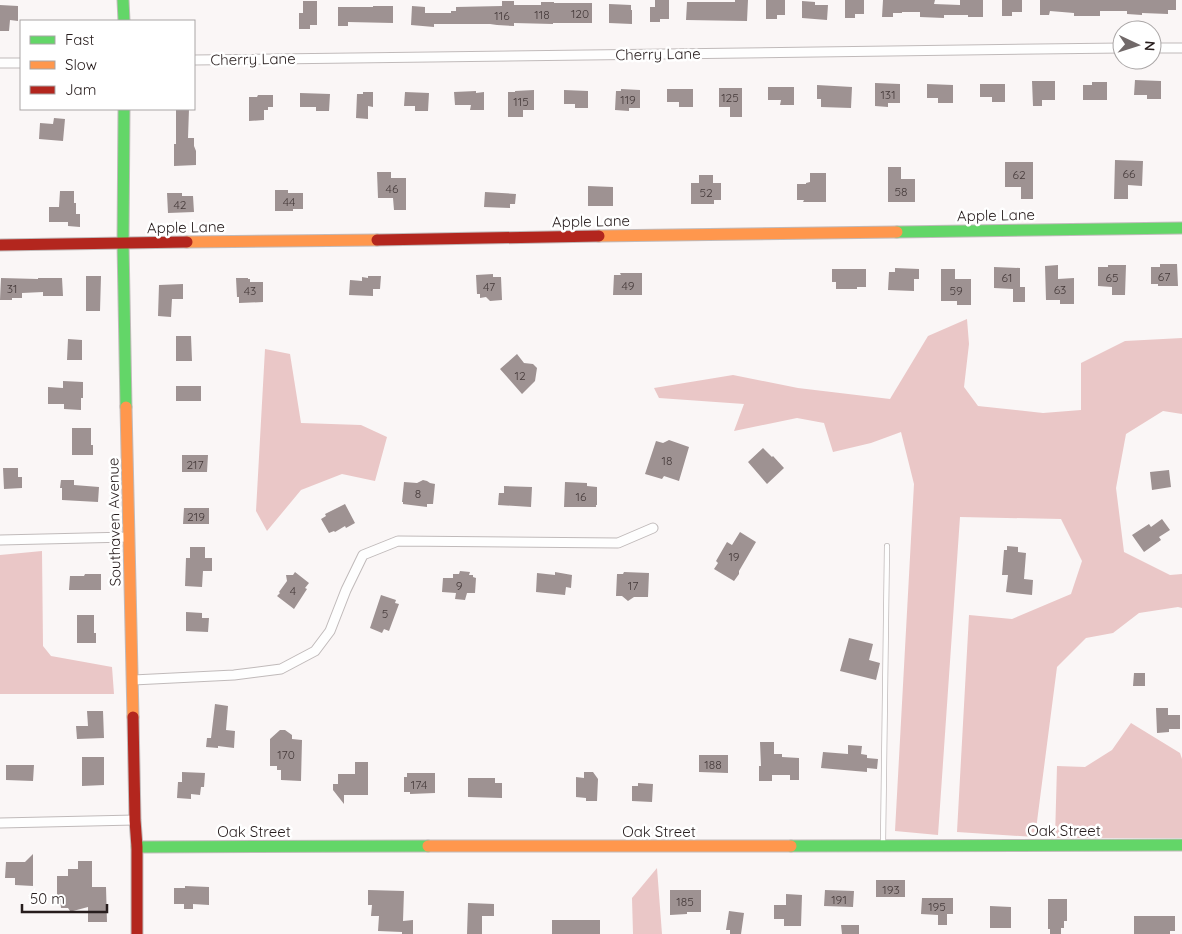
<svg xmlns="http://www.w3.org/2000/svg" width="1182" height="934" viewBox="0 0 1182 934" font-family="Quicksand,sans-serif">
<style>
.forest{fill:#eac7c7}
.building{fill:#9e9292}
.lines{fill:none;stroke-linecap:round;stroke-linejoin:round}
.lane-casing{stroke:#c0baba;stroke-width:6}
.street-casing{stroke:#c0baba;stroke-width:11}
.fast-casing{stroke:#c0baba;stroke-width:13}
.slow-casing{stroke:#c0baba;stroke-width:13}
.jam-casing{stroke:#c0baba;stroke-width:13}
.lane{stroke:#fefefe;stroke-width:4.5}
.street{stroke:#fefefe;stroke-width:9}
.fast{stroke:#63d668;stroke-width:11}
.slow{stroke:#ff974d;stroke-width:11}
.jam{stroke:#b3261e;stroke-width:11}
.labels{text-anchor:middle;dominant-baseline:central;stroke-width:5;stroke-linejoin:round;paint-order:stroke}
.number-label{font-size:12px;fill:#453a3a}
.street-label{font-size:15px;fill:#271d1d;stroke:#fff}
</style>
<rect width="100%" height="100%" fill="#faf6f6"/>
<path class="forest" d="M967 319 969 344 964 387 978 406 1043 413 1081 410V363L1125 341 1182 338V414L1163 411 1126 434 1116 488 1124 552 1170 575 1182 574V608L1178 607 1139 613 1113 633 1086 638 1057 667 1035 837 957 832 969 615 1012 619 1071 594 1082 561 1061 519 960 517 938 835 895 831 914 484 901 432 871 443 833 452 824 423 797 418 734 431 744 404 659 398 654 388 733 375 798 388 890 399 928 336Z
M265 349 290 354 301 423 361 425 387 437 375 481 342 474 301 490 267 531 256 511Z
M42 551 43 646 51 656 112 667 114 694H0V555Z
M1131 723 1180 753 1182 759V838H1055L1057 766 1085 767 1112 750Z
M657 868 662 934H633L632 898Z"/>
<path class="building" d="M655 0H669V19H660V22H650V7H655Z
M735 0H748L747 21 686 20 687 2H735Z
M766 0H785V15H777V19H766Z
M845 0H864V14H855V18H845Z
M883 0H935L934 4 960 5V0H983V17H968V15H944V18L920 17V12H902V13H893V17H882Z
M1002 0H1022V12H1012V16H1002Z
M1040 0H1176V10H1168V14L1142 13V15L1127 14V11H1100V16H1074V13L1050 11 1049 15H1040Z
M303 1H317V25H310V29H299V13H303Z
M502 1H514V5H541V2H554V3H592V23H553V24L514 23V26L497 25 490 24H434V27L411 25 412 6 425 7V13H451V11H456V7L502 6Z
M802 1 815 2V5H828L827 20 802 18Z
M609 4 631 5V10H632V24L609 23Z
M0 5 18 6V21L10 20 9 31H0Z
M373 6H393V23L348 22V26H338V7H373Z
M1135 80 1161 81V99H1147V95H1134Z
M1032 81H1055V100H1042V106H1033Z
M1092 82H1107V100H1083V85H1092Z
M875 83 900 84V103H888V107L875 106Z
M927 84 953 85V103H938V98H927Z
M980 84H1005V102H992V97H980Z
M817 85 852 87 851 108 821 107V99H817Z
M768 87H794V105H780L781 100H768Z
M719 88H742V117H730V107H719Z
M621 89 640 90V108H629V111L615 110 616 91H621Z
M667 89H693V107H679V102H667Z
M534 90V110H523V117H508V92H515V91Z
M564 90 588 91V108H575V104H564Z
M476 91V93L484 92V110H470L471 105H455L454 92Z
M363 92H373V107L368 106V119L356 118 357 94H363Z
M405 92 429 93 428 111H415V106H404Z
M300 93 330 94 329 111H316V107H300Z
M258 95H273V107H268V110H264V120L249 121V97H257Z
M176 109H189L188 138H194V146L196 151V165L174 166V144H176Z
M54 118 65 119 63 141 39 139 40 123 53 124Z
M1115 160 1143 161 1142 186 1128 185V199H1114Z
M1005 162H1033V199H1021V187H1005Z
M888 167H901V179H915V202H888Z
M377 172H391V178H406V210H394L393 198H378Z
M810 173H826V202H803L804 200H797V184H806V183L810 182Z
M699 175H713V183H721V200H714V204H691V183H699Z
M588 186 613 187V206H588Z
M275 190H288V193H303V209H293V211H275Z
M60 191H74V203H76V214H80V227L68 226V222H49V207H59Z
M485 192 516 194 515 204H510V208L484 207Z
M167 193H182V196H193L194 212 168 213Z
M1160 264H1177L1178 286H1158V284H1151V267H1160Z
M1058 265V279L1074 278V304H1060V300H1046L1045 266Z
M1108 265H1126L1125 295H1112V287L1098 286V267H1108Z
M994 267 1020 268V287H1025V302H1013V289L994 288Z
M895 268 919 269V279H914V291L888 290 889 272H895Z
M832 269H866V287H857V289H836V282H832Z
M941 269H955V279H971V305H957V301H941Z
M620 273H642V295H613L614 275H621Z
M493 274V277H501L502 300 490 301 486 297 480 298V294H477L476 275Z
M86 276H101L100 311H86Z
M368 276H381L380 289H373V296L349 295 350 280 362 281V277L368 278Z
M1 278 38 279V278H62L63 296H43V292L22 293V298H12V300H0Z
M236 278H248V279H250V282H263V302L239 303V297H237Z
M183 284V299H172L171 317 158 316 159 285Z
M176 336H191L192 361H176Z
M68 339 82 340V360H67Z
M517 354 524 363 533 364 537 368 535 381 522 394 500 369Z
M63 381 83 382V398H81V410L64 409V404H48V387L63 388Z
M176 386H201V401H176Z
M72 428H91V445H93V455H72Z
M669 440 689 447 679 481 664 476 662 479 645 474 656 441 663 443Z
M763 448 772 457 773 456 784 468 767 484 748 462Z
M182 455H208L207 472H182Z
M3 468H18V477H22V488L4 489Z
M1169 470 1171 487 1152 490 1150 472Z
M61 480H74V485L99 487 98 502 62 500V488H60Z
M423 480 427 481 430 483 435 484 433 504H427V507L403 504V502H402L404 482 417 483Z
M565 482 587 483V486L597 487V505H596V507H564Z
M504 486 532 487 531 507 498 505 499 493H504Z
M345 504 355 523 346 528 345 526 335 532 334 531 329 533 321 519 326 516 325 514Z
M184 508H209V524H183Z
M1162 519 1170 530 1159 537 1161 540 1144 552 1132 535 1149 524 1151 527Z
M740 532 756 542 739 571V574L734 581 714 569 718 563 716 561 727 542 732 545Z
M1007 546 1018 547V552L1026 553 1024 579 1033 580 1032 595 1006 592 1008 575H1002L1004 550H1007Z
M190 547H205V558H212V571H203L202 587 185 586 186 558H190Z
M460 571 470 572 469 575H473V577L476 578 475 593H467L465 600 455 599 456 593 442 592 443 578H453V574H459Z
M295 572 309 583 305 588 307 589 294 609 277 596 280 593 279 592 287 581 286 575H293Z
M555 572 572 575 571 588 566 587 565 595 536 592 537 573 555 575Z
M624 572 649 573 648 597H634L628 601 622 596H616L617 574H623Z
M85 574H101V590H69L70 576H84Z
M381 595 396 600 395 603 399 604 389 631 384 629 382 633 370 628Z
M186 612 202 613V618H209L208 632 186 631Z
M77 615H94V633H96V643H77Z
M849 638 873 644 869 660 880 663 876 680 840 671Z
M1134 673H1145V686H1133Z
M215 704 228 706 226 730 235 731 234 748 218 746V748L206 747 207 738H211Z
M1156 708H1168V715H1180V729H1169V732L1157 733Z
M87 711H103L104 738 77 739 76 726H88Z
M280 730H285L292 735V739L302 740 301 781 281 780V770H277V766H270V739Z
M760 742H774V754H782V757L799 758V780H790V775H772V781H759V766H761Z
M848 745 862 746 861 754 867 755V758L878 759 877 769 867 768V772L821 768 823 752 848 754Z
M699 755H728V773L699 772Z
M82 757H104V785L82 786Z
M355 762H368V795H344V804L333 790V784H338V774H355Z
M6 765H34L33 781 6 780Z
M182 772 205 773 204 787H201L200 795 191 794V799L177 798 178 782H182Z
M584 772H593L598 779 597 801H586V798L576 797V777L584 778Z
M407 773H435V793L410 794V792H404V777H407Z
M468 778H495V783H502V798L468 797Z
M638 783 653 784 652 802 632 801V786H638Z
M33 854V886L15 885V878H5L6 862H25Z
M78 861H92V887H106L107 922H88V907L73 911H70L68 908H61L60 899H57V876H68V869H78Z
M876 880H905V897H876Z
M185 886 209 887V905L193 904V909H184V904H174V888H185Z
M368 890 404 891 403 921 413 920V934H402V932L378 931 379 916H371L372 905H368Z
M670 890H701V912H687V914L670 915Z
M825 890 854 891 853 907 824 906Z
M786 894 802 895 801 926H784V919H774V905H786Z
M922 898H953V914H947V925H938V915L921 914Z
M1048 899H1067V921H1064V928H1061V934H1050V929H1048Z
M468 903 494 904V916H482V934H467Z
M990 906 1011 907V928H990Z
M729 911 744 913 741 934H730V930H726Z
M1134 916H1175V931H1170V934H1134Z
M552 920H600V934H552Z
M841 925H859V934H842Z"/>
<g class="lines">
<g class="lane-casing">
<path id="lane" d="M883 844 887 546"/>
</g>
<g class="street-casing">
<path id="street" d="M1152 48H1182
M194 60 1122 48
M0 63H21
M0 540 129 537
M133 680 234 675 281 669 315 651 330 631 346 590 363 555 398 541 618 543 653 528
M0 823 135 820"/>
</g>
<g class="fast-casing">
<path id="fast" d="M123 0 124 21
M124 109 123 243 126 407
M897 232 1182 228
M791 846 1182 845
M137 847 428 846"/>
</g>
<g class="slow-casing">
<path id="slow" d="M599 236 897 232
M187 242 377 240
M126 407 133 717
M428 846H791"/>
</g>
<g class="jam-casing">
<path id="jam" d="M377 240 599 236
M0 245 187 242
M133 717 135 820 137 847V934"/>
</g>
<use href="#lane" class="lane"/>
<use href="#street" class="street"/>
<use href="#fast" class="fast"/>
<use href="#slow" class="slow"/>
<use href="#jam" class="jam"/>
</g>
<g class="labels">
<g class="number-label">
<text x="580" y="13">120</text>
<text x="542" y="14">118</text>
<text x="502" y="15">116</text>
<text x="888" y="94">131</text>
<text x="730" y="97">125</text>
<text x="628" y="99">119</text>
<text x="521" y="101">115</text>
<text x="1129" y="173">66</text>
<text x="1019" y="174">62</text>
<text x="392" y="188">46</text>
<text x="901" y="191">58</text>
<text x="706" y="192">52</text>
<text x="289" y="201">44</text>
<text x="180" y="204">42</text>
<text x="1164" y="276">67</text>
<text x="1007" y="277">61</text>
<text x="1112" y="277">65</text>
<text x="628" y="285">49</text>
<text x="489" y="286">47</text>
<text x="12" y="288">31</text>
<text x="1060" y="289">63</text>
<text x="250" y="290">43</text>
<text x="956" y="290">59</text>
<text x="520" y="375">12</text>
<text x="667" y="460">18</text>
<text x="195" y="464">217</text>
<text x="418" y="493">8</text>
<text x="581" y="496">16</text>
<text x="196" y="516">219</text>
<text x="734" y="556">19</text>
<text x="459" y="585">9</text>
<text x="633" y="585">17</text>
<text x="293" y="590">4</text>
<text x="385" y="613">5</text>
<text x="286" y="754">170</text>
<text x="713" y="764">188</text>
<text x="419" y="784">174</text>
<text x="891" y="889">193</text>
<text x="839" y="899">191</text>
<text x="685" y="901">185</text>
<text x="937" y="906">195</text>
</g>
<g class="street-label">
<text transform="translate(658 54) rotate(-1)">Cherry Lane</text>
<text transform="translate(253 59) rotate(-1)">Cherry Lane</text>
<text transform="translate(996 215) rotate(-1)">Apple Lane</text>
<text transform="translate(591 221) rotate(-1)">Apple Lane</text>
<text transform="translate(186 227) rotate(-1)">Apple Lane</text>
<text transform="translate(114 522) rotate(-91)">Southaven Avenue</text>
<text x="1064" y="830">Oak Street</text>
<text x="254" y="831">Oak Street</text>
<text x="659" y="831">Oak Street</text>
</g>
</g>
<rect x="20" y="20" width="175" height="90" fill="#ffffff" stroke="#a9a5a5"/>
<rect x="30" y="36" width="25" height="8" fill="#63d668" stroke="#a9a5a5"/>
<text x="65" y="45" font-size="15" fill="#271d1d">Fast</text>
<rect x="30" y="61" width="25" height="8" fill="#ff974d" stroke="#a9a5a5"/>
<text x="65" y="70" font-size="15" fill="#271d1d">Slow</text>
<rect x="30" y="86" width="25" height="8" fill="#b3261e" stroke="#a9a5a5"/>
<text x="65" y="95" font-size="15" fill="#271d1d">Jam</text>
<g transform="translate(1137 45) rotate(94)"><circle r="24" fill="#ffffff" stroke="#a9a5a5"/>
<path d="M0-4L9 19L0 12L-9 19Z" fill="#716969"/>
<text y="-8" font-size="14" font-weight="bold" text-anchor="middle" fill="#271d1d">N</text>
</g>
<path d="M22 904v8h85v-8" fill="none" stroke="#271d1d" stroke-width="2.5"/>
<text x="30" y="904" font-size="15" fill="#271d1d" stroke="#ffffff" stroke-width="4" paint-order="stroke">50 m</text>
</svg>
